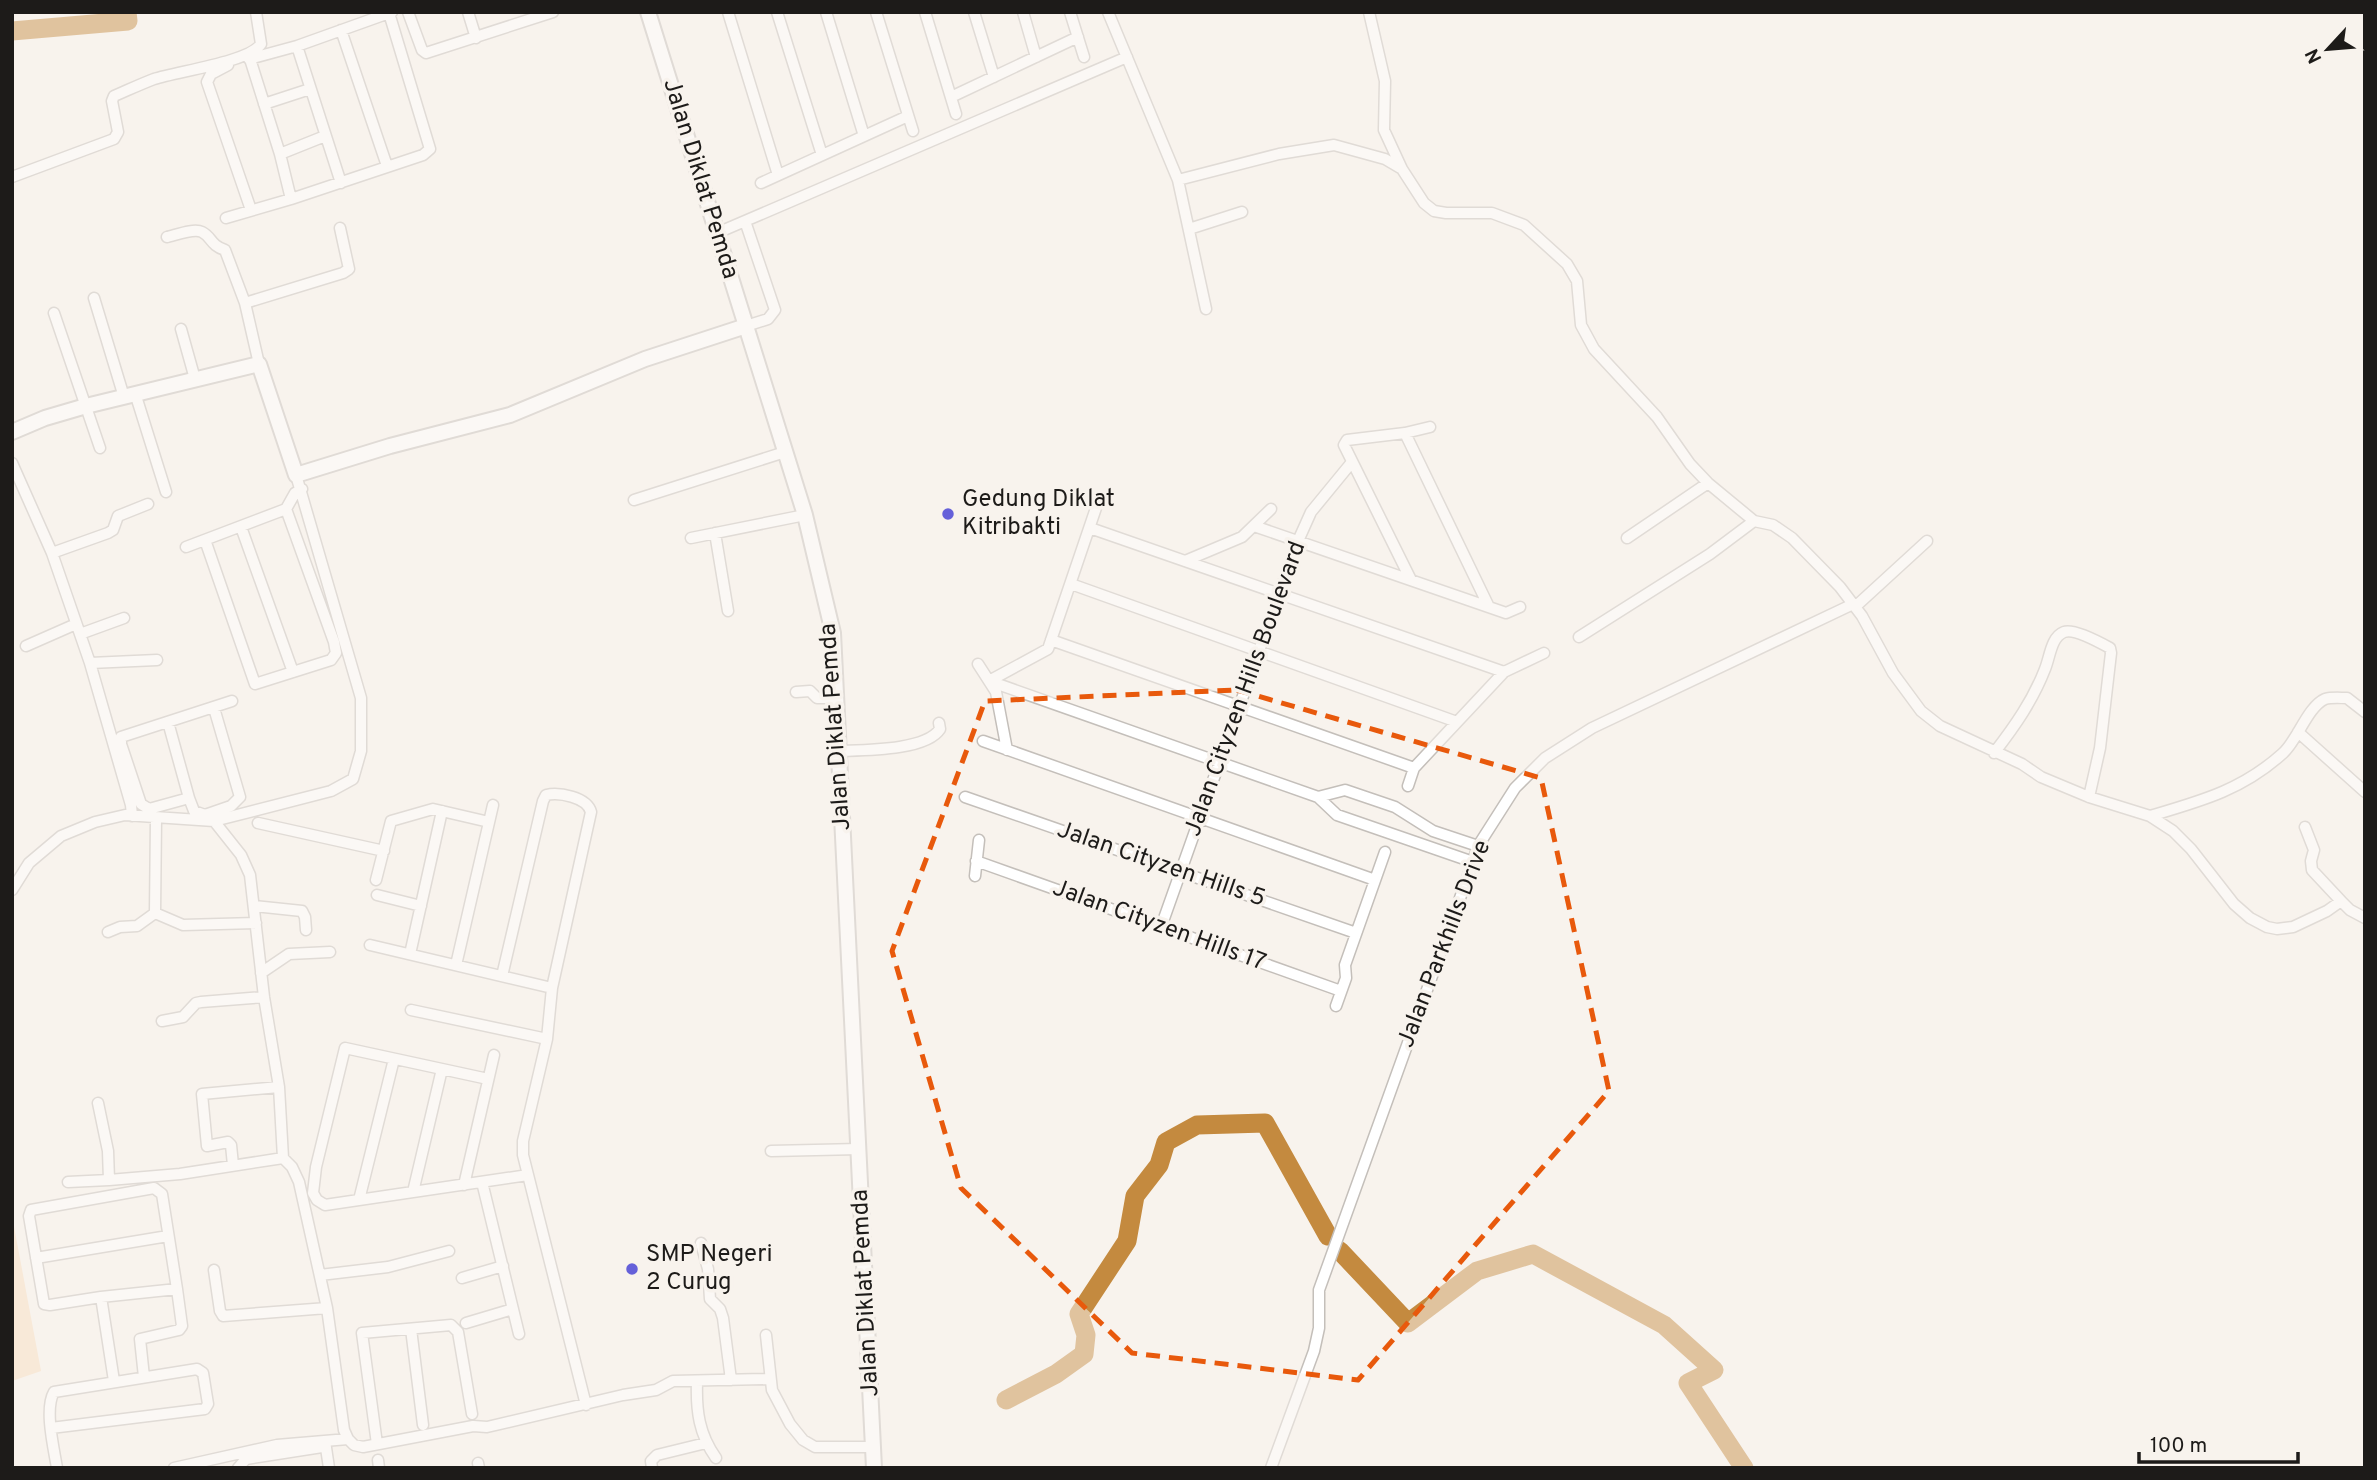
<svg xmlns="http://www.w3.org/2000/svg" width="2377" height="1480" viewBox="0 0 2377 1480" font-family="Overpass,sans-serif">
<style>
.green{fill:#f9ddbe}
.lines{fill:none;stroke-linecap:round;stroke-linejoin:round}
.river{stroke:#c48a3f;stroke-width:19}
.street-casing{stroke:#c4bfba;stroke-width:13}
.secondary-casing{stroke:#c4bfba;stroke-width:18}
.street{stroke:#fff;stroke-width:10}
.secondary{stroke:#fff;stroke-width:14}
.marked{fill:none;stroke:#e8590c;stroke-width:5;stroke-dasharray:14 9;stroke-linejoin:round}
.poi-dot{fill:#6560d9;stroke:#f8f3ed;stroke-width:2.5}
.labels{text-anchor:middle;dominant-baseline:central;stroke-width:7;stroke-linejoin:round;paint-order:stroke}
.street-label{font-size:24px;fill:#1d1b19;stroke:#f8f3ed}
.poi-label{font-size:24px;fill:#1d1b19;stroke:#f8f3ed;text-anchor:start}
</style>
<rect width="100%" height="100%" fill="#f8f3ed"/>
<path class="green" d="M12 1216 41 1371 12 1381Z"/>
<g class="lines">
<path class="river" d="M12 31 128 21 127 12
M1340 1251 1408 1323 1477 1271 1533 1254 1664 1325 1714 1370 1688 1383 1744 1468
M1006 1400 1056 1374 1084 1354 1086 1335 1079 1314 1127 1241 1135 1196 1159 1165 1166 1142 1197 1125 1265 1123 1328 1236"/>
<g class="street-casing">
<path id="street" d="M408 12 422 50 426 53 553 12
M468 12 476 38
M728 12 778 175
M777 12 822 155
M826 12 864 136
M876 12 913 131
M925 12 956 114
M974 12 994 77
M1023 12 1036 57
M1070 12 1084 57
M1108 12 1178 180 1206 309
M1369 12 1385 81 1384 130 1402 169
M341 30 387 166
M297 46 341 183
M249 59 297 46 392 12
M250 59 280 154 291 199
M228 65 211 74 207 82 251 210
M951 97 1078 37
M264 104 310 89
M280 154 325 136
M12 177 114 139 118 132 112 101 114 96C128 90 141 84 154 79 179 71 249 62 261 44L256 12
M1178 180 1279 154 1334 145 1385 159 1402 169 1424 203 1434 211 1446 213H1492L1524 225 1567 264 1577 281 1581 325 1594 349 1657 417 1690 464 1708 483 1754 521 1773 525 1792 538 1840 587 1862 616 1893 673 1921 711 1940 726 2022 764 2041 777 2089 797 2150 816 2173 831 2191 849 2234 904 2250 918 2267 927 2277 929 2293 927 2327 911 2341 901 2350 910 2365 918
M761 183 908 116
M226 218 291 199 423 155 430 149 389 13
M1189 229 1242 212
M717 233 745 221
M167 237C176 235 194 228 202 232 212 237 210 245 225 250L245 303 259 364
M94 298 124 397
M245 303 343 273 349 269 340 228
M54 313 100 448
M746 326 768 319 775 310 745 221 1127 57
M181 329 195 379
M135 393 166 492
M1405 433 1489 607
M12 463 52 553 90 663 131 805 132 816
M634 500 785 452
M1254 526 1506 613 1520 607
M241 527 293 672
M1090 528 1504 672
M715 533 728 611
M691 538 805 515
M1627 538 1708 483
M205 540 255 684 331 660 336 653 334 642 286 509
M186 547 286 509 295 493 302 489
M52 553 108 533 113 530 118 516 148 504
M1185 561 1242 537 1271 509
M1411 580 1344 445 1347 440 1405 433 1430 427
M1071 584 1457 722
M1856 606 1927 541
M80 634 124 618
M1579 637 1710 554 1754 521
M1051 640 1414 768
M26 646 76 624
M90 663 157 660
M978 664 996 692 1007 750
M989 681 1318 797 1337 815 1473 862
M989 681 1048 649 1096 508
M796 692 810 691 817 698H838
M214 708 240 797 231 806 205 815 194 811 189 798 149 809 141 804 121 744V737L232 701
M168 722 189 798
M2298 732 2365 792
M983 741 1375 880
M839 751C862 750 926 751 940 729L939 723
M1994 753C2015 726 2033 700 2045 669 2050 657 2051 637 2064 632 2074 628 2101 643 2110 648L2111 653 2100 748 2089 797
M1408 786 1414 768 1504 672 1544 653
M965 797 1356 933
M1318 797 1345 790 1395 807 1433 831 1478 846
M2150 816C2201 801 2242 790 2282 754 2297 742 2307 707 2325 699 2332 697 2340 698 2347 698L2365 712
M214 821 331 791 353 779 361 751V698L296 475
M258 823 384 851
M2305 827 2314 850 2311 861 2312 870 2341 901
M976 861 1341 991
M975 876 979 840
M376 880 391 821 433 809 489 822
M12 890 29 863 61 836 95 822 125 815 214 821 241 855 250 875 264 997 279 1087 283 1158 292 1167 299 1182 327 1308 344 1430 348 1439
M377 895 421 906
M254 906 302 911 305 917 306 930
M155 913 156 818
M1161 927 1298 541 1311 512 1352 462
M108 932 120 927 137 926 155 913 183 925 256 923
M370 945 552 988
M410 954 442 811
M456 965 493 805
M261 973 289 954 330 952
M502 976 543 801 546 795C559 792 587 797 591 812L552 988 547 1039 523 1141V1155L586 1405
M1336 1006 1346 978 1345 965 1385 852
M411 1010 547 1039
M162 1021 183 1017 196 1003 201 1002 264 997
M488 1079 345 1048 316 1167 313 1193 317 1200 325 1205 528 1175
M98 1103 108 1151 109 1180 180 1174 283 1158
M771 1151 859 1149
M233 1165 231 1145 228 1142 207 1146 202 1094 279 1087
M68 1182 109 1180
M482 1182 519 1334
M464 1185 494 1055
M154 1188 162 1194 177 1289 101 1297 50 1305 44 1304 29 1216 31 1210Z
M413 1192 442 1069
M359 1200 394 1059
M701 1243 708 1269 710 1299 720 1309 723 1318 731 1380
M36 1258 168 1236
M214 1270 220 1311 223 1316 327 1308
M320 1275 388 1267 449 1251
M462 1278 503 1266
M101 1297 114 1381
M466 1323 513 1309
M411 1329 423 1425
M766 1335 772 1390 790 1424 803 1440 815 1447H873
M144 1377 140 1339 179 1330 182 1326 177 1289
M697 1382C696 1411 699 1434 716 1458
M51 1428 205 1409 208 1404 203 1373 197 1369 54 1392C44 1409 54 1449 57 1468
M325 1441 329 1468
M377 1444 362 1333 451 1325 458 1332 472 1414
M378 1460 379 1468
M478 1463 479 1468
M174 1468 277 1445 348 1439 354 1445 363 1447 473 1426 487 1427 623 1395 656 1390 673 1381 769 1379
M238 1468 246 1459 322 1447
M652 1468 651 1461 657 1455 706 1443
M1271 1468 1314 1351 1319 1328V1290L1473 862 1478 846 1515 788 1545 758 1592 728 1849 606"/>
</g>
<g class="secondary-casing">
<path id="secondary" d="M648 12 805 515 833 633 874 1468
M12 432 45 418 86 406 259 364 296 475 390 446 510 415 645 359 746 326"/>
</g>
<use href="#street" class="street"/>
<use href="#secondary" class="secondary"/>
</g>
<path d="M0 0H2377V1480H0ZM1237 690 1541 778 1609 1091 1358 1380 1132 1353 961 1188 892 951 985 701Z" fill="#f8f3ed" fill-opacity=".55" fill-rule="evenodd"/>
<path class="marked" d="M1237 690 1541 778 1609 1091 1358 1380 1132 1353 961 1188 892 951 985 701Z"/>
<g class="poi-dot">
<circle cx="948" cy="514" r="7"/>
<circle cx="632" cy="1269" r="7"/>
</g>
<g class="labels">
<g class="street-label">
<text transform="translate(700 179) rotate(73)">Jalan Diklat Pemda</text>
<text transform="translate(1246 689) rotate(-70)">Jalan Cityzen Hills Boulevard</text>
<text transform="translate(836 727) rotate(-94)">Jalan Diklat Pemda</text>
<text transform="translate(1161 865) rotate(19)">Jalan Cityzen Hills 5</text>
<text transform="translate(1159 926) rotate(20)">Jalan Cityzen Hills 17</text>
<text transform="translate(1445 944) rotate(-69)">Jalan Parkhills Drive</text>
<text transform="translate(866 1293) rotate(-93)">Jalan Diklat Pemda</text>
</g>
<g class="poi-label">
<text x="962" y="500">Gedung Diklat<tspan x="962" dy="28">Kitribakti</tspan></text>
<text x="646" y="1255">SMP Negeri<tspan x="646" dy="28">2 Curug</tspan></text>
</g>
</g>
<rect width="2377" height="1480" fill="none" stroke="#1d1b19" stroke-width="28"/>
<g transform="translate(2328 49) rotate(244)" stroke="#f8f3ed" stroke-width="5" paint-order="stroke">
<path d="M0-5L12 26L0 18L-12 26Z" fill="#1d1b19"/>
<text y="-10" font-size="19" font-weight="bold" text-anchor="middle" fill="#1d1b19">N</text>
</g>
<path d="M2139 1452v10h159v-10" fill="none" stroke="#1d1b19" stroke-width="3.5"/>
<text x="2150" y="1452" font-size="21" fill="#1d1b19" stroke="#f8f3ed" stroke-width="5" paint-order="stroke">100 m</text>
</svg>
